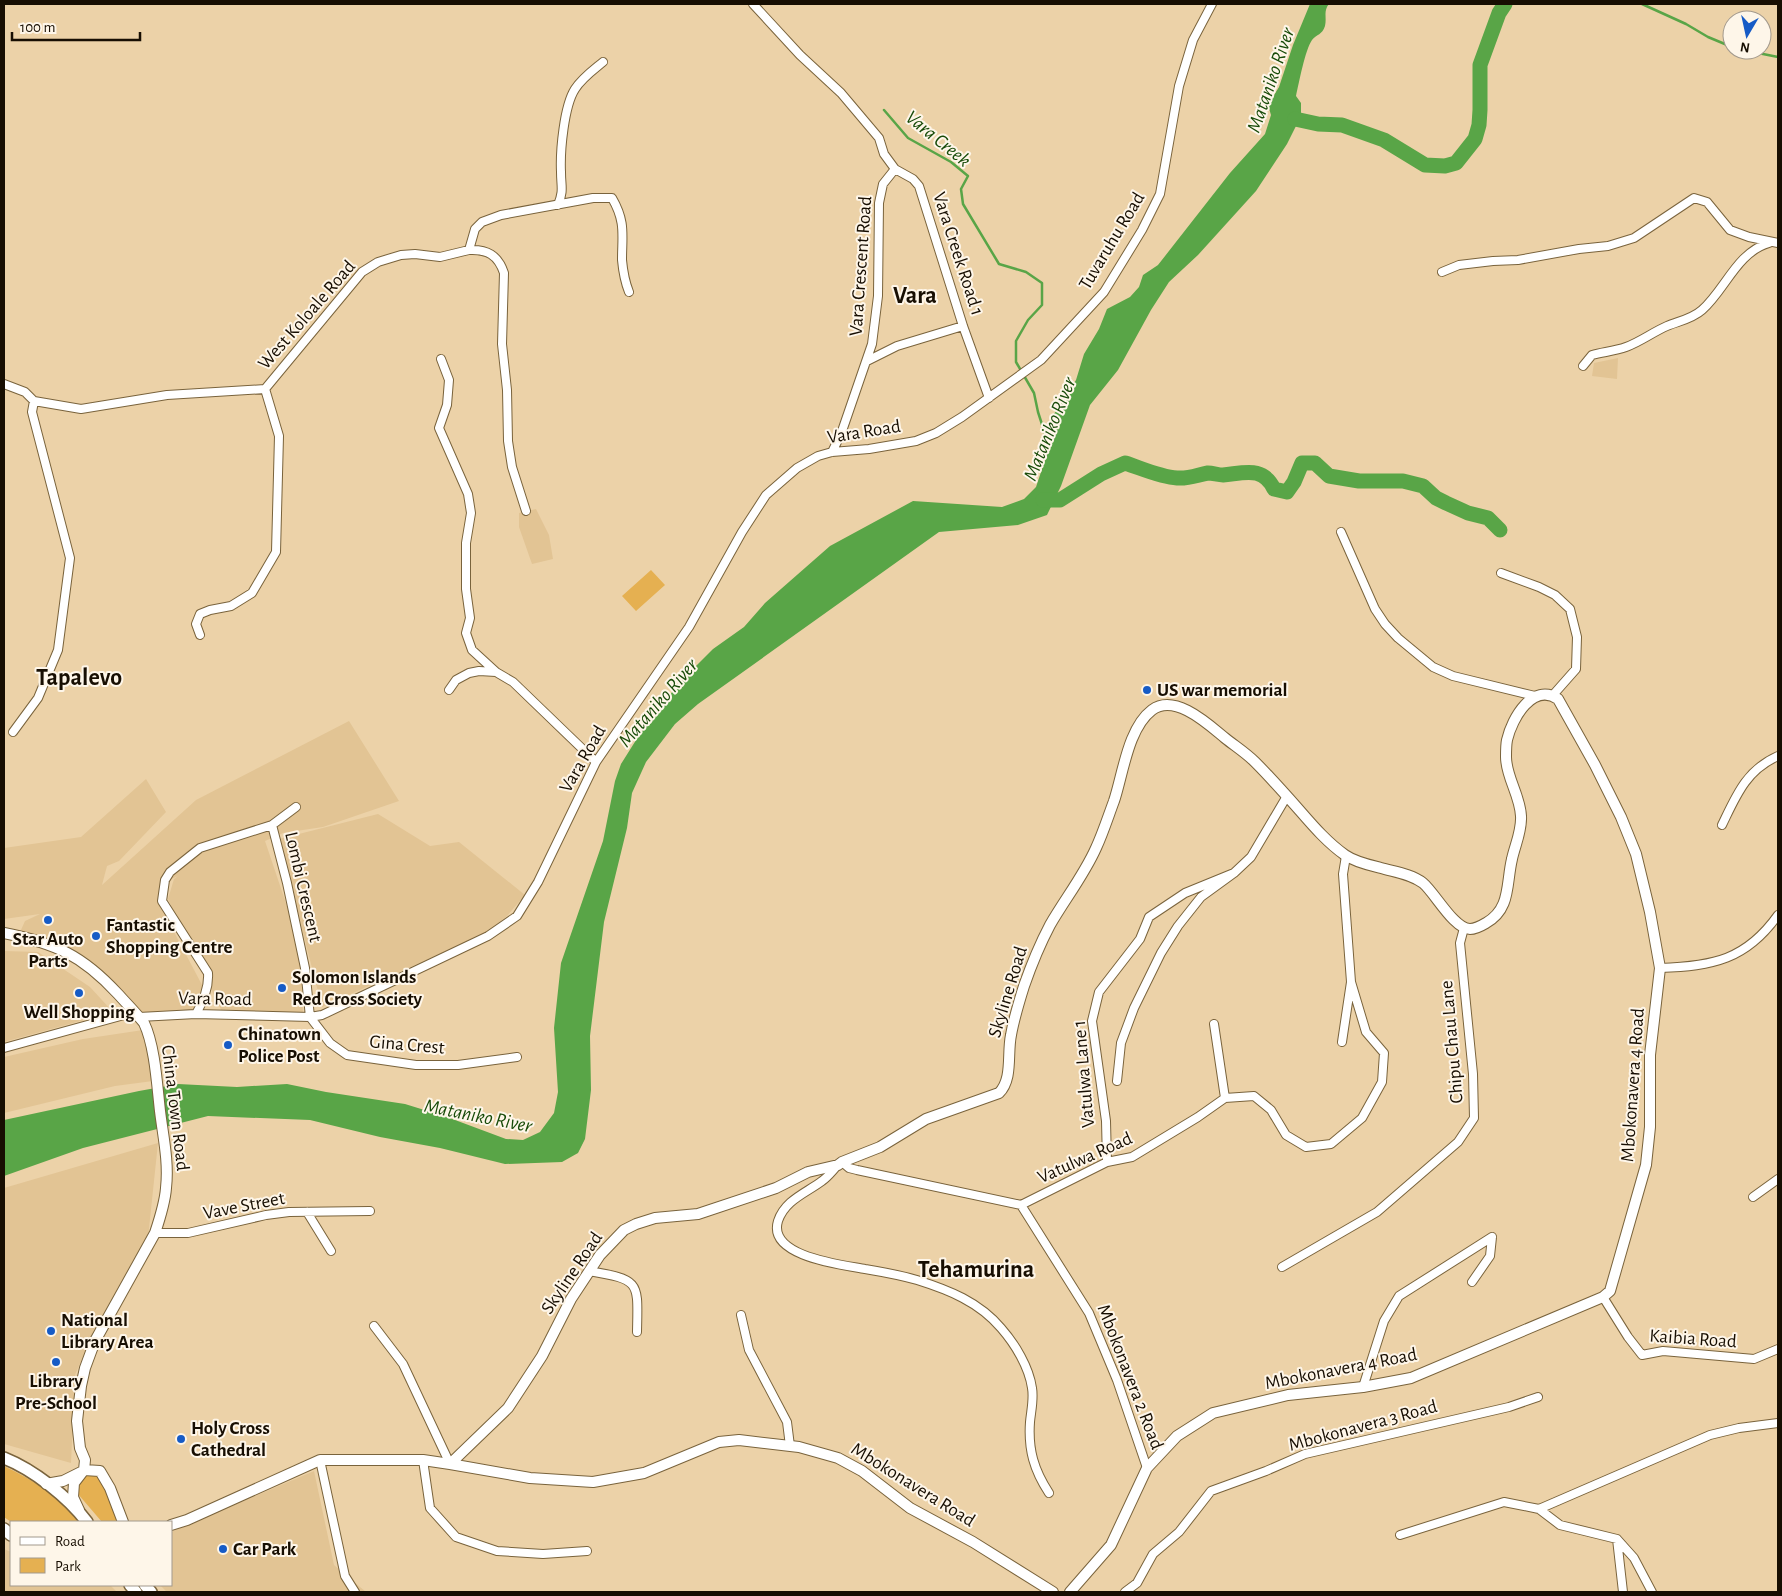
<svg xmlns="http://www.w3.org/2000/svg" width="1782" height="1596" viewBox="0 0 1782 1596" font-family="'Alegreya Sans',sans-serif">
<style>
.built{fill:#e2c494}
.green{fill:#e5b051}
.water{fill:#59a547}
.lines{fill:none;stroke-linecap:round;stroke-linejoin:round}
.stream{stroke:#59a547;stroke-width:2.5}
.river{stroke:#59a547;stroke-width:15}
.minor-casing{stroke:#79633c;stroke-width:10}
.tertiary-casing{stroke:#79633c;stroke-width:12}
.secondary-casing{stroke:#79633c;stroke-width:14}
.minor{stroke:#fff;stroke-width:8}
.tertiary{stroke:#fff;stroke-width:10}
.secondary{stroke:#fff;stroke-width:11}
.poi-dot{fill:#165bc6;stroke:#fef6e9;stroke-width:2}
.labels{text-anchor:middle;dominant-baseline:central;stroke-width:4;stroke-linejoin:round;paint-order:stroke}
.street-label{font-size:19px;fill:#170e02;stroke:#fef6e9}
.poi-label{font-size:19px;font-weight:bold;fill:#170e02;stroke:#fef6e9;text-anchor:start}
.water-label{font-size:20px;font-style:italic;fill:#184b09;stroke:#fef6e9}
.district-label{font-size:24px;font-weight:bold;fill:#170e02;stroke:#fef6e9}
</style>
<rect width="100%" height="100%" fill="#ecd2a8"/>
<path class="built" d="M1618 358 1617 379 1592 376 1594 363Z
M536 509 549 535 553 559 532 564 519 527V513Z
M349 721 399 801 323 827 283 833 265 841 301 948 303 1016 223 1014 168 899 174 879 178 876 169 880 163 911 211 1002 196 1016H142L98 969 21 930 25 921 40 914 4 919V848L81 837 146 779 166 812 119 861 107 866 102 885 196 800Z
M378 814 430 846 459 842 525 895 507 916 486 933 322 1007 279 839Z
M4 951 38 952 90 987 113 1012 4 1042Z
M143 1030 153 1081 115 1086 4 1113V1057L83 1039Z
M158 1143 148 1238 95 1329 75 1375 71 1463 4 1444V1188Z
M314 1471 334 1565 366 1592H167L160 1585H171V1532Z
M4 1549 11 1552V1585H110L117 1592H4Z"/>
<path class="green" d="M651 570 665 585 636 611 622 596Z
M4 1466C34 1480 59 1497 81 1522H11L4 1517Z
M89 1473 99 1477 120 1522H102L78 1494 76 1484Z"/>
<path class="water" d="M1310 4H1329C1323 11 1327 17 1325 26 1322 35 1317 34 1312 40 1305 50 1299 83 1296 96L1301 103V116L1287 144 1256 191 1198 255 1169 282 1151 310 1118 370 1090 405 1061 486 1047 515 1018 525 939 532 698 704 675 724 646 762 632 793 627 828 604 922 590 1036 591 1090 585 1139 578 1153 562 1162 505 1164 440 1148 380 1137 310 1120 208 1116 83 1148 4 1176V1120L139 1091 178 1084 237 1087 287 1084 326 1092 405 1104 447 1117 506 1139 523 1140 540 1132 554 1113 558 1092 554 1028 561 963 603 841 615 781 621 764 643 729 680 682 713 649 744 627 765 603 830 546 913 501 1002 507 1024 499 1036 487 1047 454 1048 431 1054 414 1076 380 1084 354 1099 329 1107 309 1130 297 1139 287 1143 275 1158 265 1230 173 1265 134 1271 115 1268 105 1279 87 1293 45Z"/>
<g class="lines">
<path class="stream" d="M1642 4 1686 24 1708 37 1732 47
M1743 50 1778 57
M884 110 908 138 951 162 968 176 961 189 963 204 999 264 1026 272 1042 283V305L1028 320 1016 341V362L1034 393 1038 412 1048 443"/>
<path class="river" d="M1295 119 1318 124 1342 125 1384 140 1425 165 1445 166 1456 163 1475 139 1479 125 1480 110V65L1499 13 1505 4
M1043 500H1060L1101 474 1125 463C1141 468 1160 477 1177 478 1189 479 1197 475 1208 473 1213 473 1218 475 1223 475 1245 473 1263 466 1274 489L1287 492 1294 482 1302 463H1315L1329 476 1359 481H1403L1423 486 1436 498 1446 503 1468 513 1488 518 1500 530"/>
<g class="minor-casing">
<path id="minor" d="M753 4 800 55 841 93 879 138 884 154 895 169 913 179 919 186 963 326 989 398
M558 205C564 190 561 187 561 172 560 151 564 106 575 89 582 78 592 71 603 62
M469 250C487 249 498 255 504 273L502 344 507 390 508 441 512 467 526 511
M1442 272 1459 265 1493 261 1518 260 1579 249 1608 246 1634 238 1694 198 1707 202 1730 230 1749 237 1778 243
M441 359 449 380 447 405 439 428 468 494 471 513 466 543V589L470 618 466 633 472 650 496 672
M867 361 897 346 963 326
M1583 366 1592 355C1603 352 1615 351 1626 347 1640 342 1653 332 1667 326 1679 321 1692 319 1702 310 1725 290 1737 252 1769 243
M4 384 25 392 34 401 81 409 167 395 265 389 362 272 378 262 401 255 415 254 440 257 469 250 475 229 482 222 501 215 593 198H612C626 222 622 235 622 260 623 271 625 282 629 292
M832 452 841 434 872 344 878 296 879 203 883 184 895 169
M1341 532 1375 609 1385 624 1398 638 1433 667 1453 676 1535 696
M1501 573 1539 587 1555 595 1570 609 1577 637 1576 669 1553 695
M200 635 196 624 200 614 210 610 231 606 252 593 276 552 279 436 265 389
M449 690 456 680 469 673 479 671 496 672 513 682 596 762
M13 732 38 698 58 650 70 558 32 412 34 401
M272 825 287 883 305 968 310 1017 330 1043 347 1055 416 1065H458L517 1057
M1722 825C1736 796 1746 770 1778 756
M1660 968C1713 966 1746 960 1778 915
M196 1014C203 1001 209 988 208 973L162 901 165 880 170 872 200 848 272 825 296 807
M139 1017 196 1014 310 1017 322 1015 488 936 517 916 538 882 596 762 689 627 742 532 766 495 797 468 818 456 832 452 869 449 916 441 936 433 962 417 1041 360 1104 292 1142 230 1160 194 1179 86 1193 40 1212 4
M1342 1042 1351 982 1343 874 1346 856
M4 1048 135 1012
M1117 1081 1121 1043 1134 1008 1161 953 1178 926 1201 897 1234 873 1251 857 1287 796
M1225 1098 1254 1096 1271 1110 1286 1135 1306 1147 1331 1144 1362 1118 1382 1082 1384 1053 1366 1032 1351 982
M842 1162 849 1168 857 1170 1021 1205 1089 1313 1117 1380 1147 1468
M1107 1162 1106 1121 1092 1021 1099 992 1140 939 1149 917 1185 893 1234 873
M838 1165C833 1170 828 1177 822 1181 806 1193 785 1200 778 1221 767 1257 844 1265 865 1269 883 1272 900 1275 917 1280 949 1290 979 1302 1001 1328 1015 1344 1029 1367 1032 1388 1034 1399 1031 1411 1030 1422 1028 1450 1034 1470 1049 1493
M1753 1197 1778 1179
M1021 1205 1107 1162 1132 1157 1198 1117 1225 1098 1214 1024
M307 1212 331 1251
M155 1233H188L266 1215 289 1212 370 1211
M1282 1267 1377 1212 1458 1142 1474 1118 1473 1074 1460 943 1464 928
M589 1271C641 1280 638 1281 637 1332
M1472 1282 1490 1256 1492 1237
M1603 1297 1628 1337 1642 1355 1663 1351 1754 1359 1778 1349
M741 1315 749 1350 787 1422 790 1446
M374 1326 403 1364 450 1464
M1363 1387 1384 1321 1399 1296 1492 1237
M320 1460 345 1576 355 1592
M423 1460 430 1508 456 1537 497 1551 543 1554 587 1551
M1539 1509 1560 1525 1617 1539 1634 1558 1652 1592
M1400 1535 1504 1502 1539 1509 1710 1435 1739 1428 1778 1423
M1617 1539 1623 1592
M1125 1592 1137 1583 1153 1554 1179 1532 1211 1491 1266 1471 1305 1454 1509 1407 1538 1397"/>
</g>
<g class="tertiary-casing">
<path id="tertiary" d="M4 933C55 943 82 955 118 994 127 1004 136 1013 144 1023 155 1046 157 1085 160 1111 163 1136 169 1162 166 1188 165 1203 160 1218 155 1233L95 1341 85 1368 81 1386 77 1421 80 1448 85 1460 84 1470 74 1483 73 1497 79 1510
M450 1464 530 1478 593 1482 644 1473 719 1442 739 1440 799 1447 838 1458 862 1471 910 1508 973 1542 1053 1592
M84 1470 100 1471 110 1488 123 1522
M46 1484 63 1481 81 1472
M171 1525 187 1520 320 1460H423L450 1464 508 1408 542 1356 571 1299 600 1255 624 1230 636 1224 655 1218 698 1214 776 1188 808 1172 838 1165 842 1162 880 1147 926 1119 999 1093C1013 1079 1007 1054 1011 1035 1014 1018 1019 1002 1024 986 1031 966 1040 944 1050 925 1065 899 1084 875 1096 848 1103 833 1108 817 1114 801 1123 774 1128 728 1152 710 1175 693 1208 724 1225 738 1235 746 1246 753 1255 762 1271 778 1286 795 1301 812 1314 827 1328 843 1345 855 1355 862 1369 865 1381 868 1395 872 1411 874 1423 883 1435 893 1454 929 1470 929 1475 929 1481 926 1486 923 1511 909 1506 884 1512 859 1515 845 1522 831 1521 816 1520 795 1506 777 1506 757 1506 751 1506 745 1507 740 1512 718 1533 682 1558 699L1595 765 1621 817 1636 854 1650 912 1660 968 1650 1055V1127L1646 1165 1610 1291 1603 1297 1411 1378 1363 1387 1288 1395 1213 1413 1177 1436 1147 1468 1111 1545 1070 1592"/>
</g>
<g class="secondary-casing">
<path id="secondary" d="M4 1458C34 1470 68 1497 87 1522
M4 1529 11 1535
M130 1585 136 1592
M145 1585 151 1592"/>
</g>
<use href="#minor" class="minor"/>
<use href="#tertiary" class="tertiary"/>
<use href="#secondary" class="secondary"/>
</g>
<g class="poi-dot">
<circle cx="1147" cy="690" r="5"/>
<circle cx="48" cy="920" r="5"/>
<circle cx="96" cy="936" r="5"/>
<circle cx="282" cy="988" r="5"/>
<circle cx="79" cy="993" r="5"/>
<circle cx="228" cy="1045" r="5"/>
<circle cx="51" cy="1331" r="5"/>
<circle cx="56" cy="1362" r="5"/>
<circle cx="181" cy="1439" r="5"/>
<circle cx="223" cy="1549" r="5"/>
</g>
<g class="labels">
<g class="street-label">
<text transform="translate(1112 241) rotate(-59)">Tuvaruhu Road</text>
<text transform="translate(958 254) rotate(72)">Vara Creek Road 1</text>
<text transform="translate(861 266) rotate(-86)">Vara Crescent Road</text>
<text transform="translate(307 315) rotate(-49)">West Koloale Road</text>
<text transform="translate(864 432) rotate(-9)">Vara Road</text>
<text transform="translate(583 759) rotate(-60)">Vara Road</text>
<text transform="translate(303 887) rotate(77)">Lombi Crescent</text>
<text transform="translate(1008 992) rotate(-73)">Skyline Road</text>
<text transform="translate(215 999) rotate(1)">Vara Road</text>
<text transform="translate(1452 1042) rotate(-95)">Chipu Chau Lane</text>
<text transform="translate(407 1045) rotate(5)">Gina Crest</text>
<text transform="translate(1084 1074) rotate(-95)">Vatulwa Lane 1</text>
<text transform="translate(1633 1085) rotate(-86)">Mbokonavera 4 Road</text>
<text transform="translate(175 1108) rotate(83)">China Town Road</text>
<text transform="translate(1085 1158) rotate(-24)">Vatulwa Road</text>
<text transform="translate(244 1206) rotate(-11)">Vave Street</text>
<text transform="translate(572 1273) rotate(-56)">Skyline Road</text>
<text transform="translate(1693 1339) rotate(4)">Kaibia Road</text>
<text transform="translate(1341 1369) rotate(-11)">Mbokonavera 4 Road</text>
<text transform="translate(1130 1377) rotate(69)">Mbokonavera 2 Road</text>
<text transform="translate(1363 1426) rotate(-15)">Mbokonavera 3 Road</text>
<text transform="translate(913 1485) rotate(32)">Mbokonavera Road</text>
</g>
<g class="poi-label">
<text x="1157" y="690">US war memorial</text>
<text x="106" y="925">Fantastic<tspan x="106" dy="22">Shopping Centre</tspan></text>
<text x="48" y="939" text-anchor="middle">Star Auto<tspan x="48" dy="22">Parts</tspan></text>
<text x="292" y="977">Solomon Islands<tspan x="292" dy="22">Red Cross Society</tspan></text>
<text x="79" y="1012" text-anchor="middle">Well Shopping</text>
<text x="238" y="1034">Chinatown<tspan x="238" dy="22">Police Post</tspan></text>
<text x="61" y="1320">National<tspan x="61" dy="22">Library Area</tspan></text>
<text x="56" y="1381" text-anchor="middle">Library<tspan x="56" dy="22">Pre-School</tspan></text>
<text x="191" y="1428">Holy Cross<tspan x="191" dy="22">Cathedral</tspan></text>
<text x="233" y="1549">Car Park</text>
</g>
<g class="water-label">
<text transform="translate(1271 80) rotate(-71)">Mataniko River</text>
<text transform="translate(938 139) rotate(39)">Vara Creek</text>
<text transform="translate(1050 429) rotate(-68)">Mataniko River</text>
<text transform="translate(658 703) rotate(-49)">Mataniko River</text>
<text transform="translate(478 1116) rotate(11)">Mataniko River</text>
</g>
<g class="district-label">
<text x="915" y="296">Vara</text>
<text x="79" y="678">Tapalevo</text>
<text x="976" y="1270">Tehamurina</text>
</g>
</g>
<rect width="1782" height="1596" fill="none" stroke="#170e02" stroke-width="10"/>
<rect x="10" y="1521" width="162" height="65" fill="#fef6e9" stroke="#a2998d"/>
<rect x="20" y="1537" width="25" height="8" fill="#ffffff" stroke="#a2998d"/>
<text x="55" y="1546" font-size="15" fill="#170e02">Road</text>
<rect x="20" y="1558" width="25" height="15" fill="#e5b051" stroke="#a2998d"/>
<text x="55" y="1571" font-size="15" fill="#170e02">Park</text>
<g transform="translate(1747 35) rotate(189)"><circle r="24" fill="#fef6e9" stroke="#a2998d"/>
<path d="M0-4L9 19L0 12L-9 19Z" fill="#165bc6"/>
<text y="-8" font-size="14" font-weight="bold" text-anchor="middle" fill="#170e02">N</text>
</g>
<path d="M12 32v8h128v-8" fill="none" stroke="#170e02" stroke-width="2.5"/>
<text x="20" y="32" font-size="15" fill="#170e02" stroke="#fef6e9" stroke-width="4" paint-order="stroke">100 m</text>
</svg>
